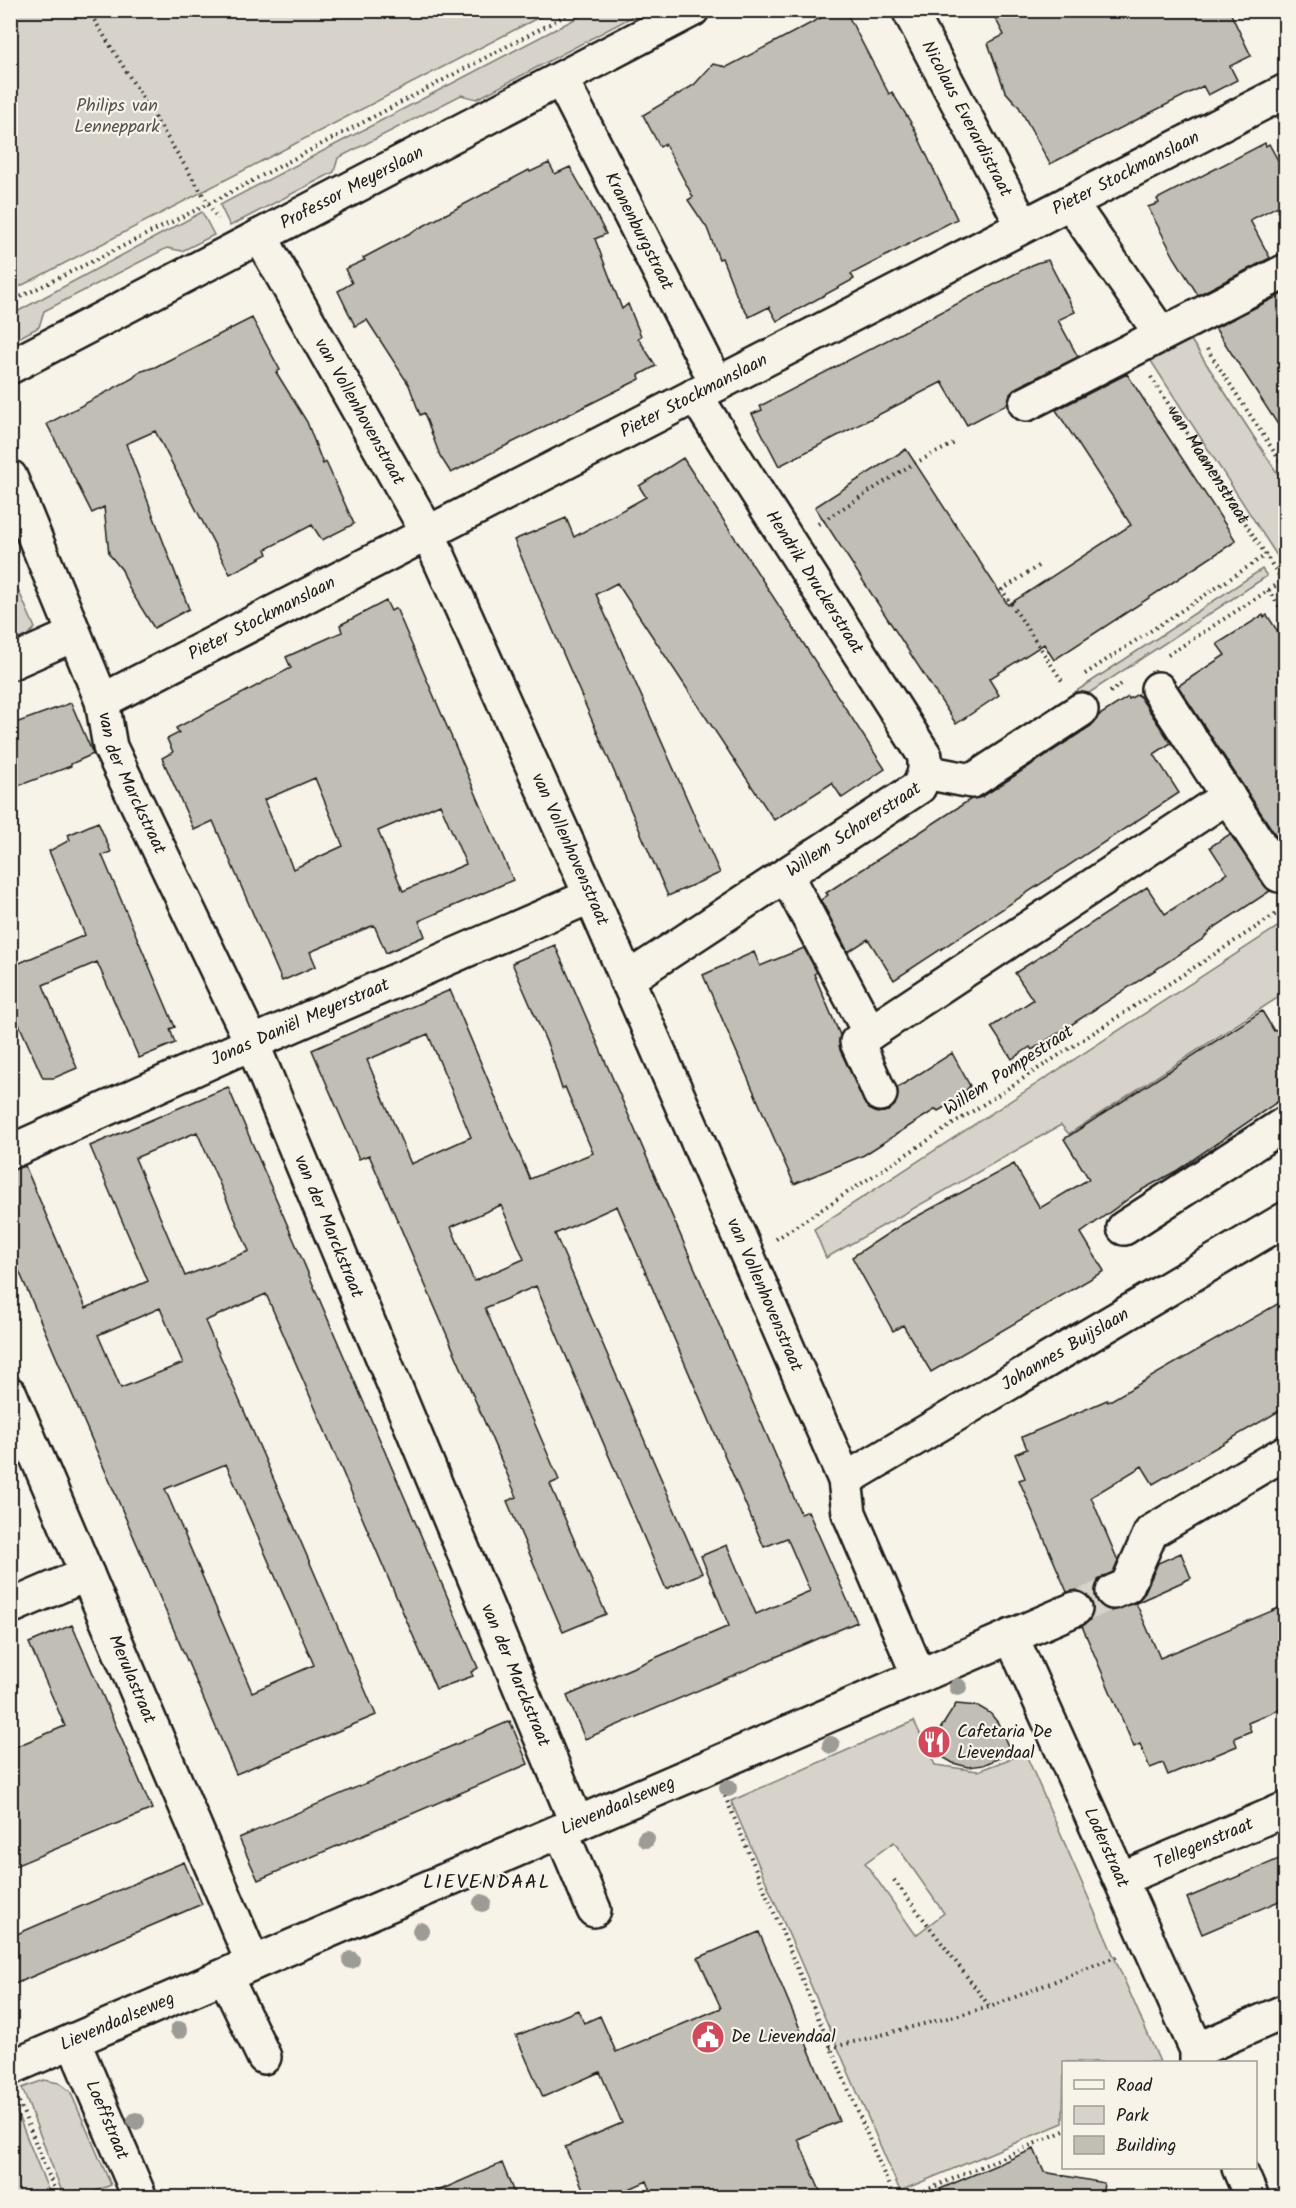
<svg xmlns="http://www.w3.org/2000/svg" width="1296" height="2208" viewBox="0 0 1296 2208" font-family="Kalam,sans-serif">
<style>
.green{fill:#d7d3cb;stroke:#7a7874;stroke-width:1.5;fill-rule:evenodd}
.building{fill:#c0beb5;stroke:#1c1c1c;stroke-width:1.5;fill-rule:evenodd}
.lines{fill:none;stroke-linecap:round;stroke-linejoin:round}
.minor-tunnel{stroke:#d6d3c9;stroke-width:33;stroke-dasharray:33 16;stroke-linecap:butt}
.minor-casing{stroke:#1c1c1c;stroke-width:38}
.path{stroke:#1c1c1c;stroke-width:4;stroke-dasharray:1.5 4.5;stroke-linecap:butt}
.minor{stroke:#f7f3e8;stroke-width:33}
.tree{fill:#9d9b95}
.labels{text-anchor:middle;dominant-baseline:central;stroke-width:4.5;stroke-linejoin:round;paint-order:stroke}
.park-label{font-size:18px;fill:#545351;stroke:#f7f3e8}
.street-label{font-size:18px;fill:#1c1c1c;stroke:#f7f3e8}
.poi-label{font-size:18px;fill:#1c1c1c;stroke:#f7f3e8;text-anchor:start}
.neighbourhood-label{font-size:20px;letter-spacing:1.5px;fill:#1c1c1c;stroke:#f7f3e8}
</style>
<rect width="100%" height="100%" fill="#f7f3e8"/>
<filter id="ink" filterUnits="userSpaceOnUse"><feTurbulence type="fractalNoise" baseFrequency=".0167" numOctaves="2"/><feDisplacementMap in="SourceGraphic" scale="12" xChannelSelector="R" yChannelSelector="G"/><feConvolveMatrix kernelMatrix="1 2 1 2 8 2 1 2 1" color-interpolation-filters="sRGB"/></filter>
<g filter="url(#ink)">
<path class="green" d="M11 10H551V11L11 291Z
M592 10 635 11 630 18 477 99 461 95 338 158 334 172 230 226 220 205Z
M202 212 214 235 182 251 167 248 44 311 39 327 11 342V315Z
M1189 337 1285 485V563L1283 565 1151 361Z
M1262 569 1267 576 1080 699 1075 692Z
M10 571 35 628 24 639 11 644Z
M1285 922V993L1069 1134 1061 1125 826 1258 814 1229Z
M914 1721 935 1765 978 1771 1012 1758 1027 1757 1160 2062H1064L1063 2123 900 2191 731 1801ZM894 1842 944 1913 916 1935 865 1863Z
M44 2080 59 2083 70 2091 111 2185 81 2197H64L22 2088Z
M11 2098 51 2197H11Z"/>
<path class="building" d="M836 10H845L889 94 892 92 913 126 957 219 851 274 854 279 777 321 769 307 749 317 738 299 722 258 719 259 707 228 688 200 693 197 665 144 660 147 643 115 694 85 713 64 727 67Z
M991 10H1229L1251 56 1230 66 1237 80 1208 95 1203 86 1050 164 1019 107 1005 91 988 43 1004 35Z
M1265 143 1266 146 1269 144 1286 175V202L1250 220 1270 258 1198 295 1174 257 1148 207 1159 203 1157 199Z
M549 163 555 174 570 167 588 199 606 234 595 239 622 309 628 304 641 336 638 338 656 366 639 375 640 379 451 473 440 456 424 413 420 415 409 385 367 320 355 326 338 291 352 283 345 269 365 260 363 258 529 170 530 172Z
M1048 260 1075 312 1058 320 1078 357 1017 387 1010 394 1007 404 967 425 942 382 779 466 752 414 762 410 760 406 1036 263Z
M1286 292V437L1215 328Z
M252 318 280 370 276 372 307 422 323 464 326 462 354 524 322 540 312 525 266 549 268 554 230 574 155 431 126 444 189 609 154 628 130 590 122 570 109 554 104 507 92 513 47 424 133 378 139 372 155 367Z
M1127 374 1236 541 1054 660 1044 644 989 679 999 695 956 724 815 507 906 449 1008 605 1131 525 1056 410Z
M683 458 885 769 842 798 832 783 774 820 617 583 596 594 720 873 668 896 514 540 566 518 574 537 646 497 639 486Z
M386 601 391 611 396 608 513 880 419 921 425 936 386 953 374 925 310 952 316 966 282 981 213 821 194 830 162 758 173 752 167 739 179 733 176 728 291 668 286 657 342 632 340 625ZM315 778 343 846 293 869 264 800ZM440 804 466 864 403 891 378 831Z
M1263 615 1264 617 1267 615 1286 644V851L1178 686 1225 655 1217 644Z
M1138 694 1171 743 1154 754 1179 793 894 980 868 939 848 952 821 900 828 895 826 893 971 799 982 797 1091 726 1098 716 1128 697 1129 699Z
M71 703 93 754 71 764V766L10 789V725Z
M98 822 111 852 102 855 175 1027 170 1029 175 1043 139 1058 97 962 43 985 77 1068 54 1078H43L10 1004V967L85 935 49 851 70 840 68 835Z
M1230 834 1270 891 1212 929 1203 939 1063 1030 1032 1050 1030 1047 1012 1059 991 1027 1033 1000 1015 973 1147 887 1165 914 1196 894 1227 873 1210 847Z
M555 945 801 1514 808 1511 857 1622 585 1739 567 1696 729 1626 701 1556 727 1545 756 1614 810 1591 787 1538 764 1547 617 1206 555 1234 702 1573 666 1589 536 1286 485 1308 559 1480 550 1484 606 1614 563 1632 507 1501 517 1497 369 1155 359 1159 312 1050 450 990 530 1179 593 1153 565 1087 562 1089 549 1048 512 963ZM428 1034 471 1137 411 1164 367 1060ZM501 1205 524 1259 474 1281 451 1227Z
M804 948 817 972 814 974 840 1035V1050L869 1109 877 1113 888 1111 895 1105 897 1088 952 1053 970 1086 957 1100 938 1111 936 1109 864 1155 794 1184 703 975 754 952 760 966Z
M1262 1011 1274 1031 1286 1024V1096L1176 1171 1138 1192 1081 1233 1104 1271 931 1372 903 1325 893 1331 852 1257 901 1225 1014 1164 1040 1208 1089 1179 1064 1139Z
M228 1087 478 1668 471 1672 473 1676 436 1689 266 1294 205 1321 376 1715 236 1774 10 1250V1170L25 1166 86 1308 148 1281 90 1146ZM197 1132 249 1251 185 1276 135 1158ZM160 1308 183 1363 121 1388 98 1335ZM226 1464 314 1665 252 1692 165 1489Z
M1286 1299V1407L1153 1484 1142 1466 1091 1497 1118 1561 1113 1572 1098 1580 1095 1589 1096 1599 1102 1607 1111 1611 1135 1603 1144 1594 1158 1563 1181 1553 1191 1578 1136 1603 1160 1658 1286 1605V1707L1248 1723 1251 1731 1234 1738 1237 1746 1168 1775 1163 1763 1150 1768 1140 1744 1134 1747 1082 1626 1090 1620 1093 1612 1092 1602 1086 1594 1077 1590 1067 1592 1019 1480 1025 1478 1015 1454 1027 1449 1022 1437 1107 1400 1108 1402Z
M72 1625 152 1809 10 1868V1749L65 1726 29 1643Z
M956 1704 978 1706 990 1713 998 1723 1011 1753 983 1765 968 1767 953 1763 939 1755 922 1736 939 1731Z
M510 1721 528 1764 258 1880 239 1838Z
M1286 1856V1898L1202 1934 1187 1898Z
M184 1862 202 1904 10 1986V1937Z
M759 1932 839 2121 798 2139 823 2198H654L647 2181 609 2198H587L565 2147 622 2123 600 2072 543 2097 516 2036 578 2010 584 2023 600 2016 616 2052 721 2008 698 1958Z
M1034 2149 1044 2172 1104 2183 1102 2198H919Z
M502 2163 516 2198H422Z"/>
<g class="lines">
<path class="minor-tunnel" d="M1075 1609 1113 1592"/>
<g class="minor-casing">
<g id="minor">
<path id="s2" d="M909 10 1023 226"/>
<path id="s3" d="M561 79 717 384"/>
<path d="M1070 202 1161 334"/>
<path id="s4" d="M260 236 428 533 591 896 845 1480 849 1513 919 1676"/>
<path id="s5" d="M10 367 692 10"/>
<path id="s6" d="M695 395 925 756V772"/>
<path d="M1026 404 1286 271"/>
<path id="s7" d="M10 477 102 701 110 747 252 1043 577 1824"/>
<path d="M10 663 73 635"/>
<path d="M1158 689 1279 875"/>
<path id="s8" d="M102 701 1286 91"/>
<path d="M786 875 870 1033 857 1042 880 1094"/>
<path id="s9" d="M626 980 919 787 925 772 972 781 1081 710"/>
<path d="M870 1033 1228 796"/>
<path id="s10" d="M10 1152 252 1043 591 896"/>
<path d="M1124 1228 1286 1123"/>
<path id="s11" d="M10 1394 253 1963"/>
<path id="s12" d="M845 1480 1286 1219"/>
<path d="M1113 1592 1127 1586 1151 1532 1286 1452"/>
<path d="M10 1607 87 1574"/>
<path id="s13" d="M1011 1636 1197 2050V2062"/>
<path d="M561 1831 594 1910"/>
<path id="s14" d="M1121 1879 1286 1809"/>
<path d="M225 1976 264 2057"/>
<path id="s15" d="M73 2041 140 2198"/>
<path d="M1197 2050 1286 2011"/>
<path id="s16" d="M10 2068 1075 1609"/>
<path d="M1239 2168 1252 2198"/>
</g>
</g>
<g class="path">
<path d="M88 10 218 219"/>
<path d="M10 302 210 203 576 10"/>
<path d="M1207 349 1286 470"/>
<path id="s1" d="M1151 377 1282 580"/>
<path d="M818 524 911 465 957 442"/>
<path d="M1038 566 1002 590 1062 681"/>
<path d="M1268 590 1286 616"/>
<path d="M1168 655 1286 579"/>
<path d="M1085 674 1266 555"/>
<path d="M1110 692 1123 683"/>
<path d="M776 1239 1281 911"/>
<path d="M725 1796 894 2198"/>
<path d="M894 1880 990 2007"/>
<path d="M830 2048 990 2007 1118 1956"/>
<path d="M19 2102 58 2198"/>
<path d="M908 2198 1064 2131"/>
</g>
<use href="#minor" class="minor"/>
</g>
<g class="tree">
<circle cx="958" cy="1687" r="9"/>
<circle cx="831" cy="1745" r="9"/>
<circle cx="728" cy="1788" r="9"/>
<circle cx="646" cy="1839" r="9"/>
<circle cx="482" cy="1903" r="9"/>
<circle cx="421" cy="1931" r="9"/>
<circle cx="351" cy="1960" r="9"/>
<circle cx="179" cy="2030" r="9"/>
<circle cx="136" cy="2121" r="9"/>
</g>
</g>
<defs>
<g id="restaurant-disc" transform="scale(1.725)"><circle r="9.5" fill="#d1495b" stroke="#f7f3e8"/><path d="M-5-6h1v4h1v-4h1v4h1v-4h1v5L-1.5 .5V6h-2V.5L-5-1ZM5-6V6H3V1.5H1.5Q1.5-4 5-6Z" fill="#fff"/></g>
<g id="civic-disc" transform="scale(1.725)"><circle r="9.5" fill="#d1495b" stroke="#f7f3e8"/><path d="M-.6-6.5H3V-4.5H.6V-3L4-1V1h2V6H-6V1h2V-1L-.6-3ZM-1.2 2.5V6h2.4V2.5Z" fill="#fff"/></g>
</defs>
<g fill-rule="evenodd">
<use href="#restaurant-disc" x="934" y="1742"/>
<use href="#civic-disc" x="708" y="2037"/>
</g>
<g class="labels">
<g class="park-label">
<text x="117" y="106">Philips van<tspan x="117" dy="21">Lenneppark</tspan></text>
</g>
<g class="street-label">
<text stroke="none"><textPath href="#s2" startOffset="123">Nicolaus Everardistraat</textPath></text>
<text stroke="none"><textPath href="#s8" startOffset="1152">Pieter Stockmanslaan</textPath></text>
<text stroke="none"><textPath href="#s5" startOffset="386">Professor Meyerslaan</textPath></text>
<text stroke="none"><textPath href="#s3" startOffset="171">Kranenburgstraat</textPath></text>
<text stroke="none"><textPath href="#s8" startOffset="666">Pieter Stockmanslaan</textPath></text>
<text stroke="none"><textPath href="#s4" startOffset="202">van Vollenhovenstraat</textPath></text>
<text stroke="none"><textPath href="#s1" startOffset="105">van Maanenstraat</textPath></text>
<text stroke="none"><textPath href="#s6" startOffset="222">Hendrik Druckerstraat</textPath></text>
<text stroke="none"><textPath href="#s8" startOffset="180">Pieter Stockmanslaan</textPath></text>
<text stroke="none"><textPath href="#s7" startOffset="330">van der Marckstraat</textPath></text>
<text stroke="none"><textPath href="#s9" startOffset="273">Willem Schorerstraat</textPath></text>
<text stroke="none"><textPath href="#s4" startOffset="688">van Vollenhovenstraat</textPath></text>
<text stroke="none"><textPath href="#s10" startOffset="318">Jonas Daniël Meyerstraat</textPath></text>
<text transform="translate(1009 1071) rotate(-33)">Willem Pompestraat</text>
<text stroke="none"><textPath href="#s7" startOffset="816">van der Marckstraat</textPath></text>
<text stroke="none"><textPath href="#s4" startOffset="1174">van Vollenhovenstraat</textPath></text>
<text stroke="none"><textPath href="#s12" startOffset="256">Johannes Buijslaan</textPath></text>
<text stroke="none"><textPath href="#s7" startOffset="1302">van der Marckstraat</textPath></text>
<text stroke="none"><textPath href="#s11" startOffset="310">Merulastraat</textPath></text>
<text stroke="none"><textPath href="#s16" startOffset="662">Lievendaalseweg</textPath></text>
<text stroke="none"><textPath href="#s14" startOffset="90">Tellegenstraat</textPath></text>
<text stroke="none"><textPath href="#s13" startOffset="232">Loderstraat</textPath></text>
<text stroke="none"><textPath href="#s16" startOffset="117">Lievendaalseweg</textPath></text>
<text stroke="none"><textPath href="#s15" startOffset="86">Loeffstraat</textPath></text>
</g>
<g class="poi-label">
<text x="957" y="1732">Cafetaria De<tspan x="957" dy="21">Lievendaal</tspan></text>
<text x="731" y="2037">De Lievendaal</text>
</g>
<g class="neighbourhood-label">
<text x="487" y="1883">LIEVENDAAL</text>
</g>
</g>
<rect width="1296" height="2208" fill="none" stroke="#f7f3e8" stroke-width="36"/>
<rect x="18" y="18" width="1260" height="2172" fill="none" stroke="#1c1c1c" stroke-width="2" filter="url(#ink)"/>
<rect x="1062" y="2061" width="195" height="108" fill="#f7f3e8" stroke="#9f9d96" stroke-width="1.5"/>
<rect x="1074" y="2080" width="30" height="9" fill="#f7f3e8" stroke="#9f9d96" stroke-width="1.5"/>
<text x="1116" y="2091" font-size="18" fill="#1c1c1c">Road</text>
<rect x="1074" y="2106" width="30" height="18" fill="#d7d3cb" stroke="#9f9d96" stroke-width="1.5"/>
<text x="1116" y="2121" font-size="18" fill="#1c1c1c">Park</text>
<rect x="1074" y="2136" width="30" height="18" fill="#c0beb5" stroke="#9f9d96" stroke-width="1.5"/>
<text x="1116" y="2151" font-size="18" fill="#1c1c1c">Building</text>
</svg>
